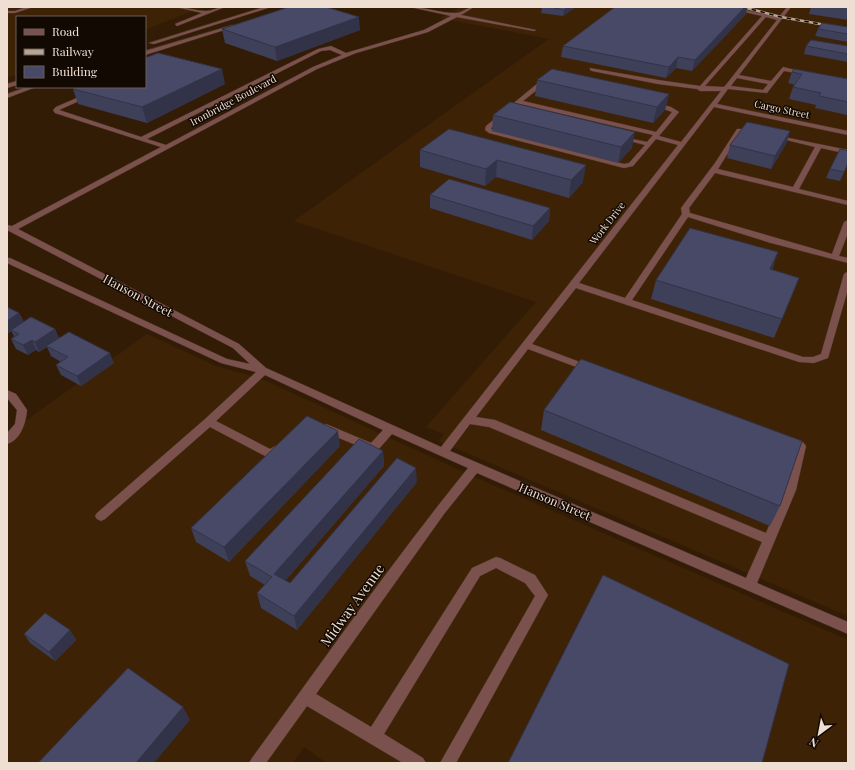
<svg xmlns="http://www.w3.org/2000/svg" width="855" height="770" viewBox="0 0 855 770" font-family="'Playfair Display',serif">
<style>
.built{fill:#3e2205}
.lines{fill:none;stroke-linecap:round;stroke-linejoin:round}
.minor-casing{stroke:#4d3723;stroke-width:1}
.minor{fill:#7b514e;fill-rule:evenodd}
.rail-casing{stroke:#b6a495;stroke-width:2.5}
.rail{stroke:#130903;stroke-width:1.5;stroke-dasharray:4.5;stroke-linecap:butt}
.wall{fill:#3e3f59}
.shaded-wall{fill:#323348}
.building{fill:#484967;stroke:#323348}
.labels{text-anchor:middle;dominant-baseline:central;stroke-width:3;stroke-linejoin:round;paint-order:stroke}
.far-street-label{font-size:10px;fill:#eedfd2;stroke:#130903}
.street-label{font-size:12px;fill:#eedfd2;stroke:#130903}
.near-street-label{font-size:14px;fill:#eedfd2;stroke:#130903}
</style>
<rect width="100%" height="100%" fill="#331c06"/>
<path class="built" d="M7 7H203L145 30V17H17V75L7 77Z
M460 7H848V616L439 441 444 434 426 427 536 302 294 221 549 39 440 18Z
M147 334 216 366 256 377 260 381 262 379 470 475 848 640V763H327L304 747 293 763H7V434Z"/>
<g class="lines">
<g class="minor-casing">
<path id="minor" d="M26 7H33L15 13H7V11H15Z
M176 7C186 7 196 11 206 11 212 11 218 7 225 7L177 26 175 24 202 13Z
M264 7H271L154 44 149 43Z
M410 7C425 7 439 13 454 13 461 14 467 7 474 7L461 15 536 30 534 31 457 17 428 32 356 53 317 69 18 229 239 344 266 368 441 447 678 145 656 139 633 166 624 168 489 133 485 130 486 126 538 83 550 82V84L542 86 523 101 656 132 672 112 650 104 653 102 671 107 679 112 659 136 681 142 721 91H700L697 89 658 84 592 71 590 70V68L658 80 700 86 762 16 723 7H731L779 17 787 7H791L739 75 771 81 783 67 808 73V75L784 71 767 93 728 89 717 104 848 131V135L714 107 579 283 625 298 682 214 681 208 715 163 737 129H754L757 131 754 133 741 132 718 169 793 187 815 147 774 137V135L848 150V154L821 148 799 189 848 201V205L715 173 689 208 690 213 832 254 844 222 848 220V233L839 256 848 258V263L771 243 688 217 632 300 803 357H813L821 354 844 274 848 271V289L828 358 814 363 799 362 576 288 532 344 593 367 595 369 593 371H587L528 349 476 417 495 420 766 533 784 490 795 448 785 444 784 441 785 438C791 436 803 440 806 446L796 490 757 583 848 622V634L477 473 444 514 316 694 371 727 472 568 496 557 500 558 535 575 548 595 456 763H440L535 596 525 583 496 568 480 576 384 734 423 758 426 763H403L307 706 266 763H249L252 758C323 661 392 562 468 468L392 434 377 451 373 452 322 431 321 428 322 425 326 424 371 443 383 430 265 375 216 421 270 449 279 444 283 445 284 448C281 454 274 459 267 457L210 427 105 519 101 521 97 519 95 516 97 513 205 419 256 372 221 363 7 263V258H10L227 359 250 364 233 348 7 230V225L12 226 161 147 55 113 53 110 56 107 102 87H110L59 110 141 137 318 49 331 46 346 53 424 30 451 16ZM766 17 777 20 725 86 723 87 705 86ZM330 50 342 55 313 67 166 145 147 139 321 51ZM737 78 768 84 763 90 731 86ZM520 104 653 135 647 142 618 136V138L645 145 629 163 624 164 491 129V128ZM470 424 489 427 762 542 746 578 450 451Z
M233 25 237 26 145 55V51Z
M17 81V85L7 88V84Z
M27 87H36L7 98V94Z
M7 390 16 394 27 410C26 422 21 440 7 444V433L15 424 17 410 7 398Z"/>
</g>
<use href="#minor" class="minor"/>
<g class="rail-casing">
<path id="rail" d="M743 7 781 17 848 29"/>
</g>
<use href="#rail" class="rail"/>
</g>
<path class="wall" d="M542 7H576L563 16 541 13Z
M811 7H848V20L809 14Z
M746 14 692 71 676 68 666 78 561 57 563 46Z
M848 27V42L815 36 818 29Z
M222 29 360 30 277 61 225 43Z
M806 46H848V62L804 54Z
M792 72 848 79V114L847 115 815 108 816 105 789 99 793 87 795 85 788 83Z
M537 80 669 94 665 110 653 123 535 96Z
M225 84 147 123 78 104 73 89Z
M493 115 632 148 618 163 492 131Z
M449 129 583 182 569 198 496 177 485 186 420 167V150Z
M790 131 786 144 771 169 727 158 730 145Z
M848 151V164L840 181 826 178 830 169Z
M430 195 550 208 549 221 532 240 430 208Z
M778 252 772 270 799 278 774 338 651 299 656 280Z
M19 313 24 322 55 329 59 338 114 363 81 386 61 375 56 365 61 362 51 356 47 347 39 352 36 350 28 355 16 349 11 339 14 336 11 331 7 334Z
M544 410 780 506 770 526 541 430Z
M340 446 229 562 196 542 191 528Z
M383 451 384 466 285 581 290 583 417 482 297 630 261 608 257 593 265 585 250 576 245 561Z
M70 630 76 640 55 661 30 643 24 634Z"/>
<path class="shaded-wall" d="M568 7H576L563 16 564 10Z
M745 7H747L746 14 692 71 695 60Z
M359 17 360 30 277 61 275 47Z
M678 57 676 68 666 78 669 67Z
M222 69 225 84 147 123 142 107Z
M669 94 665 110 653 123 657 107Z
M790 131 786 144 771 169 775 156Z
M635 132 632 148 618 163 621 147Z
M497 160 496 177 485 186 486 169Z
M586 165 583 182 569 198 571 180Z
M550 208 549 221 532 240 533 226Z
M778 252 771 271 770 269Z
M19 313 24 323 7 334V321Z
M55 329 59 339 39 352 35 342Z
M32 340 36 350 28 355 23 345Z
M110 353 114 363 81 386 77 376Z
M338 431 340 446 229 562 224 547Z
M383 451 384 466 278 589 274 574Z
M416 468 417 482 297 630 294 616Z
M70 630 76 640 55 661 49 652Z
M183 707 190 720 154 763H136Z"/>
<path class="building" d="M289 7H326L359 17 275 47 222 29Z
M550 7H568L564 10Z
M615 7H745L695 60 678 57 669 67 563 46Z
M822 23 848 27V34L818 29Z
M811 40 848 46V54L806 46Z
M158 53 222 69 142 107 73 89 77 87H145V58Z
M552 69 669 94 657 107 537 80Z
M794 69 848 79V102L819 96 821 93 793 87 802 74 792 72Z
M510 102 635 132 621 147 493 115Z
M747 122 790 131 775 156 730 145Z
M449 129 586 165 571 180 497 160 486 169 420 150Z
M840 149 848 151V163L844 172 830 169Z
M449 179 550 208 533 226 430 195Z
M690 228 778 252 770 269 799 278 782 319 656 280Z
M7 307 19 313 7 321Z
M31 317 55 329 35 342 32 340 23 345 11 339 19 334 11 330Z
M69 332 110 353 77 376 56 365 68 357 46 346Z
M581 359 802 441 780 506 544 410Z
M307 416 338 431 224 547 191 528Z
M359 439 383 451 274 574 290 583 397 458 416 468 294 616 257 593 272 577 245 561Z
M603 575 789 664 762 763H508Z
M45 613 70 630 49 652 24 634Z
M128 668 183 707 136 763H38Z"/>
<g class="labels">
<g class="far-street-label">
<text transform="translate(233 100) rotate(-28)">Ironbridge Boulevard</text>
<text transform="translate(782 109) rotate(12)">Cargo Street</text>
<text transform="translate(607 223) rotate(-52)">Work Drive</text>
</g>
<g class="street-label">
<text transform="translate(138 295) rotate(28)">Hanson Street</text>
<text transform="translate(555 501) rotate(23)">Hanson Street</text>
</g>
<g class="near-street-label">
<text transform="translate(352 605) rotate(-54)">Midway Avenue</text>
</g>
</g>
<rect width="855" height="770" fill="none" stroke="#eedfd2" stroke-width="16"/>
<rect x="16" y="16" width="130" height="72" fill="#130903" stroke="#6b5f56"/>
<rect x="24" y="29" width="20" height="6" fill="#7b514e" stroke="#6b5f56"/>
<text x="52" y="36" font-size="12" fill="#eedfd2">Road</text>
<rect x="24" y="49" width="20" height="6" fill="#b6a495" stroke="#6b5f56"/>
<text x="52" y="56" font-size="12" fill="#eedfd2">Railway</text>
<rect x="24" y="66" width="20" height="12" fill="#484967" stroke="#6b5f56"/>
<text x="52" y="76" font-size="12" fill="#eedfd2">Building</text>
<g transform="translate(819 734) rotate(212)" stroke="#130903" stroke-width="3" paint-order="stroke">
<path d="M0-3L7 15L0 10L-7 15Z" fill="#eedfd2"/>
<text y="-6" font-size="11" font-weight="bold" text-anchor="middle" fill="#eedfd2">N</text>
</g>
</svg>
